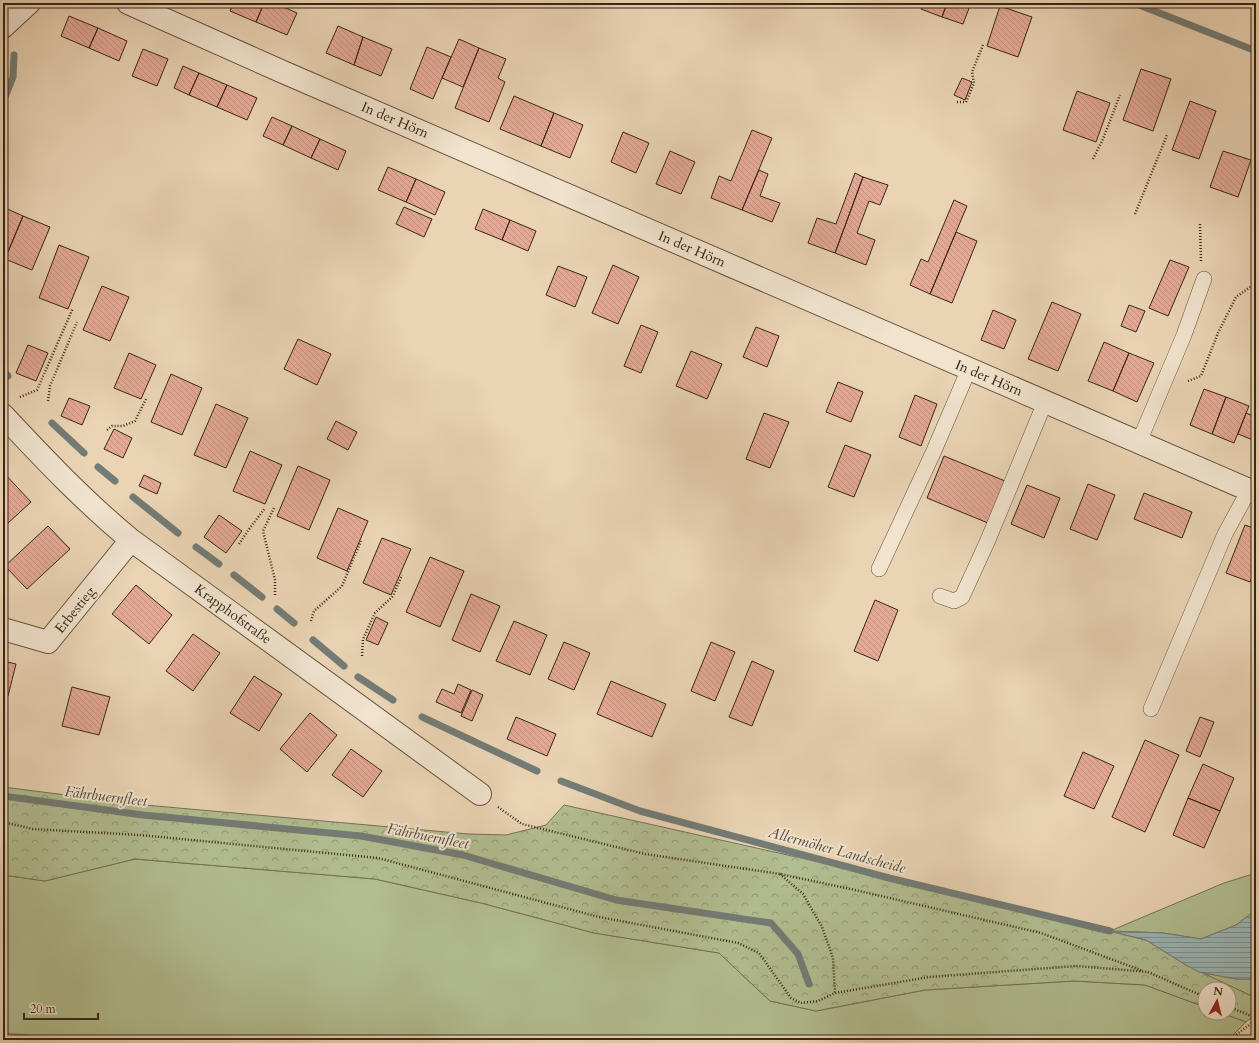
<svg xmlns="http://www.w3.org/2000/svg" width="1259" height="1043" viewBox="0 0 1259 1043" font-family="Cardo,serif">
<style>
.grass{fill:#b2be91;stroke:#757254}
.park{fill:url(#park-crowns);stroke:#757254}
.water{fill:url(#water-rules);stroke:#737c76}
.lines{fill:none;stroke-linecap:round;stroke-linejoin:round}
.stream{stroke:#737c76;stroke-width:7}
.building{fill:url(#building-back-hatch);stroke:#382516}
.lane-casing{stroke:#64513e;stroke-width:16}
.street-casing{stroke:#64513e;stroke-width:24}
.path{stroke:#382516;stroke-width:2.5;stroke-dasharray:1 2;stroke-linecap:butt}
.lane{stroke:#f1e3ce;stroke-width:15}
.street{stroke:#f1e3ce;stroke-width:22}
.labels{text-anchor:middle;dominant-baseline:central;stroke-width:4;stroke-linejoin:round;paint-order:stroke}
.street-label{font-size:14px;fill:#382516;stroke:#f1e3ce}
.water-label{font-size:15px;font-style:italic;fill:#51493e;stroke:#f1e3ce}
</style>
<defs>
<pattern id="park-crowns" width="20" height="18" patternUnits="userSpaceOnUse"><rect width="20" height="18" fill="#b2be91"/><path d="M2 6a3 3 0 1 1 6 0M12 15a3 3 0 1 1 6 0" fill="none" stroke="#929a75"/></pattern>
<pattern id="water-rules" width="6" height="5" patternUnits="userSpaceOnUse"><rect width="6" height="5" fill="#9bb6b6"/><path d="M0 2.5h6" fill="none" stroke="#7f9493"/></pattern>
<pattern id="building-back-hatch" width="6" height="6" patternUnits="userSpaceOnUse"><rect width="6" height="6" fill="#e4a996"/><path d="M-1 5l2 2M0 0l6 6M5-1l2 2" fill="none" stroke="#c49181"/></pattern>
</defs>
<rect width="100%" height="100%" fill="#ead4b4"/>
<filter id="stains"><feTurbulence type="fractalNoise" baseFrequency=".005" numOctaves="4"/><feColorMatrix values="0 0 0 0 .2 0 0 0 0 .09 0 0 0 0 .02 0 0 0 .5 -.17"/></filter>
<radialGradient id="worn" r=".72"><stop offset=".6" stop-color="#630" stop-opacity="0"/><stop offset="1" stop-color="#630" stop-opacity=".3"/></radialGradient>
<path class="grass" d="M135 859 375 879 481 903 594 933 719 953 770 1001 816 1011 925 990 1074 981 1145 985 1205 1007V1013H1222L1246 1022 1228 1040H85L3 1033V875L45 881Z
M1256 873V910L1236 925 1201 939 1163 933 1110 931 1224 883Z
M1199 972 1236 979H1256V998Z"/>
<path class="park" d="M3 787 145 805 468 834 506 835 546 825 564 805 819 862 1146 940 1186 965 1256 998V1014L1246 1022 1222 1013H1229V989H1205V1007L1145 985 1074 981 925 990 816 1011 770 1001 719 953 594 933 481 903 375 879 135 859 45 881 3 875Z"/>
<path class="water" d="M1256 910V979H1236L1199 972 1186 965 1146 940 1110 931 1163 933 1201 939 1236 925Z"/>
<g class="lines">
<path class="stream" d="M1134 3 1256 51
M3 102 13 77 14 55
M3 370 8 376
M52 423 84 453
M98 467 115 481
M133 497 178 533
M196 547 219 564
M234 575 262 597
M277 609 294 623
M313 640 344 666
M358 677 393 700
M422 717 537 771
M561 781 640 811 889 878 1110 931
M3 796 143 815 361 836 463 855 616 900 771 923 798 954 809 984"/>
</g>
<path class="building" d="M233 3H264L256 22 230 11Z
M264 3H275L297 13 287 35 256 22Z
M923 3H947L942 17 921 9Z
M947 3H971L963 24 942 17Z
M1000 6 1032 17 1018 57 987 46Z
M69 16 98 28 89 48 61 36Z
M338 26 363 37 354 65 326 53Z
M98 28 127 41 119 61 89 48Z
M363 37 392 49 381 76 354 65Z
M459 39 479 48 463 87 442 78Z
M427 47 451 57 433 99 410 89Z
M479 48 506 59 498 78 505 82 489 122 455 108Z
M143 49 168 59 157 86 132 76Z
M183 66 199 73 189 95 174 88Z
M1141 69 1171 79 1153 131 1123 120Z
M199 73 227 85 217 107 189 95Z
M962 78 972 82 965 100 954 95Z
M227 85 257 98 247 120 217 107Z
M1077 91 1110 103 1096 142 1063 130Z
M514 96 554 113 541 146 500 129Z
M1190 101 1216 111 1199 159 1172 150Z
M554 113 583 125 570 158 541 146Z
M272 117 292 126 283 145 263 136Z
M292 126 320 139 311 158 283 145Z
M752 130 772 138 742 210 711 198 719 176 731 181Z
M623 132 649 143 636 173 611 162Z
M320 139 346 151 338 170 311 158Z
M670 151 695 162 681 194 656 184Z
M1223 151 1251 160 1238 197 1210 187Z
M388 167 416 179 406 202 378 190Z
M759 170 768 174 760 196 780 203 772 222 742 210Z
M855 173 863 177 835 253 808 243 817 218 836 224Z
M863 177 888 185 880 205 869 201 857 233 875 240 866 265 835 253Z
M416 179 445 192 435 215 406 202Z
M954 200 967 206 930 294 910 285 921 259 928 262Z
M3 207 23 216 5 259 3 258Z
M404 207 432 219 424 237 396 224Z
M483 209 510 220 502 240 475 229Z
M23 216 50 227 32 270 5 259Z
M510 220 536 231 528 251 502 240Z
M956 232 977 241 952 303 930 294Z
M59 245 89 257 68 309 39 298Z
M1170 260 1189 267 1168 316 1149 308Z
M613 265 639 277 618 324 592 313Z
M558 266 587 277 575 307 546 295Z
M102 286 129 297 110 341 83 330Z
M1052 302 1081 314 1058 371 1028 359Z
M1129 305 1145 311 1136 332 1121 326Z
M993 310 1016 320 1004 349 981 340Z
M641 325 658 332 641 373 624 366Z
M756 327 779 336 767 367 743 357Z
M298 339 331 354 317 385 284 369Z
M1104 342 1129 353 1113 391 1088 381Z
M28 345 48 353 36 381 16 373Z
M691 351 722 364 707 399 676 386Z
M129 353 156 365 141 399 114 388Z
M1129 353 1154 363 1137 402 1113 391Z
M171 374 202 388 182 435 151 422Z
M838 382 863 392 851 422 826 412Z
M1204 389 1226 397 1212 434 1190 425Z
M915 395 937 404 921 446 899 437Z
M1226 397 1249 406 1234 443 1212 434Z
M69 398 90 406 82 425 61 416Z
M216 404 248 418 226 468 194 455Z
M764 413 789 422 770 468 746 459Z
M1246 413 1256 417V432L1253 440 1238 434Z
M336 421 357 432 348 450 327 439Z
M114 429 132 438 123 458 104 449Z
M845 445 871 455 854 497 828 487Z
M250 451 282 465 265 504 233 491Z
M944 456 1005 481 988 523 927 498Z
M298 466 330 480 309 530 277 516Z
M3 472 31 502 7 524 3 519Z
M144 475 161 483 157 494 139 486Z
M1088 484 1115 495 1097 540 1070 529Z
M1027 485 1060 498 1044 538 1011 524Z
M1144 493 1192 512 1182 538 1134 519Z
M338 508 368 521 347 571 317 558Z
M219 515 242 531 226 553 204 537Z
M1245 525 1256 529V568L1250 582 1226 573Z
M48 526 70 549 27 589 5 566Z
M382 538 411 549 391 595 363 583Z
M430 557 464 571 440 627 406 612Z
M136 585 172 615 149 644 112 614Z
M471 594 500 606 480 652 452 640Z
M875 600 898 610 878 661 854 651Z
M376 617 388 623 378 645 366 640Z
M514 621 547 635 530 675 496 661Z
M193 634 220 653 193 691 166 671Z
M564 642 590 653 574 690 548 679Z
M711 642 735 652 715 701 691 691Z
M3 661 16 664 8 696 3 694Z
M752 661 774 671 752 726 729 717Z
M254 676 282 694 259 731 230 713Z
M611 681 666 704 652 737 597 714Z
M458 684 471 690 461 713 436 702 442 689 454 694Z
M72 687 110 697 99 735 62 726Z
M472 690 483 695 472 721 461 716Z
M310 713 337 735 307 772 280 749Z
M516 717 556 734 547 756 507 739Z
M1200 717 1214 722 1200 757 1186 751Z
M1145 740 1179 755 1145 832 1112 817Z
M351 749 382 771 363 797 332 775Z
M1083 752 1114 766 1094 809 1064 796Z
M1203 764 1234 778 1220 811 1188 798Z
M1188 798 1220 811 1204 848 1173 835Z"/>
<g class="lines">
<g class="lane-casing">
<path id="lane" d="M1139 442 1184 335 1204 279
M879 569 933 453 969 369
M940 596 954 601 962 597 988 540 1045 402
M1151 709 1225 534 1249 490"/>
</g>
<g class="street-casing">
<path id="street" d="M128 3 283 72 1256 493
M3 27 29 3
M3 415C44 459 85 502 131 540L480 794
M3 629 48 642 131 540"/>
</g>
<path class="path" d="M957 102H966L974 83 972 72 983 45
M1093 159 1103 139 1120 95
M1135 214 1167 135
M1200 224 1201 261
M1188 381 1201 376 1218 333 1236 297 1256 283
M20 397 37 390 73 308
M48 401 50 386 77 322
M107 430 112 426H123L135 421 146 399
M274 508 263 531 275 580V595
M239 544 247 532 265 508
M311 621 314 611 342 586 361 541
M362 656 363 639 375 613 393 596 402 575
M498 807 522 824 645 854 780 874 855 890 1041 933 1143 971
M3 822 33 829 140 835 378 858 599 917 738 943 759 953 791 998 801 1003 818 1001 835 993 929 977 1076 966 1148 972
M780 874 803 894 822 927 833 958 835 993
M1148 972 1205 997
M1229 1007 1256 1018
M1229 1040 1252 1023H1256
M1245 1040 1256 1032"/>
<use href="#lane" class="lane"/>
<use href="#street" class="street"/>
</g>
<g class="labels">
<g class="street-label">
<text transform="translate(395 120) rotate(23)">In der Hörn</text>
<text transform="translate(692 249) rotate(23)">In der Hörn</text>
<text transform="translate(989 378) rotate(23)">In der Hörn</text>
<text transform="translate(75 610) rotate(-51)">Erbestieg</text>
<text transform="translate(233 614) rotate(36)">Krapphofstraße</text>
</g>
<g class="water-label">
<text transform="translate(106 796) rotate(7)">Fährbuernfleet</text>
<text transform="translate(428 836) rotate(11)">Fährbuernfleet</text>
<text transform="translate(837 850) rotate(15)">Allermöher Landscheide</text>
</g>
</g>
<rect width="1259" height="1043" fill="none" stroke="#ead4b4" stroke-width="16"/>
<rect x="4" y="4" width="1251" height="1035" fill="none" stroke="#382516" stroke-width="2"/>
<rect x="8" y="8" width="1243" height="1027" fill="none" stroke="#382516"/>
<g transform="translate(1217 1001) rotate(7)"><circle r="19" fill="#f1e3ce" stroke="#a79784"/>
<path d="M0-3L7 15L0 10L-7 15Z" fill="#8f2418"/>
<text y="-6" font-size="11" font-weight="bold" text-anchor="middle" fill="#382516">N</text>
</g>
<path d="M24 1013v6h74v-6" fill="none" stroke="#382516" stroke-width="2"/>
<text x="30" y="1013" font-size="12" fill="#382516" stroke="#f1e3ce" stroke-width="3" paint-order="stroke">20 m</text>
<rect width="100%" height="100%" filter="url(#stains)"/>
<rect width="100%" height="100%" fill="url(#worn)"/>
</svg>
